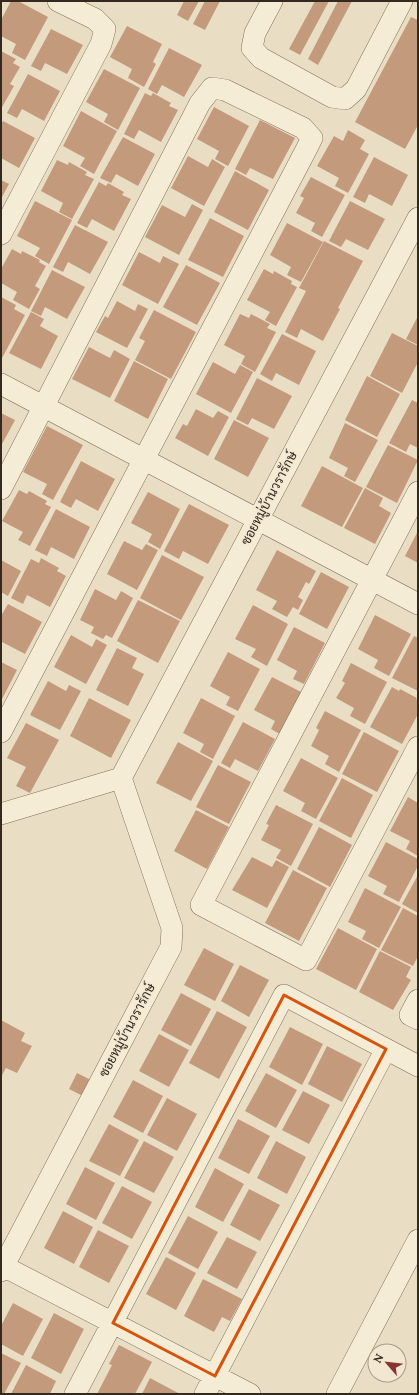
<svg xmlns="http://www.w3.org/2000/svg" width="419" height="1395" viewBox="0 0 419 1395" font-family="Lora,Sarabun,serif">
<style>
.building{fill:#c49a7d}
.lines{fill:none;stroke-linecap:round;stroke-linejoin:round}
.minor-casing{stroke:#82705c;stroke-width:22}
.minor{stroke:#f5ecd6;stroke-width:21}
.marked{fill:none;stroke:#d6540e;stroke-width:3;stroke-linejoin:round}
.labels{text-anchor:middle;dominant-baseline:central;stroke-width:3;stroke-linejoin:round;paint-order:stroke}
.street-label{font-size:13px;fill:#34291f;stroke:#f2e8d2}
</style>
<rect width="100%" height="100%" fill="#e9dec4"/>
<path class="building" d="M11 1H18L48 17 25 60 12 53 16 44 1 36V20Z
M184 1H199L188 21 177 15Z
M205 1H220L205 30 193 24Z
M315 1H329L300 55 289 49Z
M338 1H352L318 65 308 59Z
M411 17 418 20V125L405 149 355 122Z
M127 26 162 44 153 62 156 64 144 87 128 78 132 69 110 57Z
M51 29 83 45 67 74 45 63 41 71 31 66Z
M169 48 202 65 184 97 162 85 157 94 148 89Z
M1 51 16 59 13 63 20 67 10 84 14 86 1 109Z
M104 69 140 88 118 130 104 122 108 114 86 102Z
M28 74 60 91 44 121 22 109 17 118 7 113Z
M145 93 151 96 153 93 171 103 169 106 178 110 161 142 139 130 134 139 124 134Z
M214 107 249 126 228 166 215 159 219 151 197 139Z
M81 111 117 131 94 174 80 166 85 158 63 146Z
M260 120 295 138 273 179 250 168 246 175 235 169Z
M3 121 35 138 19 168 1 158V124Z
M348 130 365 140 360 149 369 154 348 193 335 186 339 178 317 166 334 136 343 141Z
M123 137 155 154 138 186 116 174 111 183 100 178Z
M188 156 208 167 212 159 225 167 204 206 171 188Z
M374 157 408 175 392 206 369 194 365 203 353 197Z
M57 160 68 165 69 162 87 172 85 175 94 179 72 219 59 212 63 203 41 191Z
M235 171 269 190 248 230 214 212Z
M311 177 345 195 322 237 311 231 315 223 296 213 304 198 300 196Z
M1 180 9 184 1 199Z
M99 182 106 186 108 183 124 192 122 195 131 199 114 231 92 219 87 228 77 223Z
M35 201 72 220 49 264 35 256 40 248 17 236Z
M350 201 385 219 368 250 346 239 341 247 329 241Z
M192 204 203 210 179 255 145 237 162 205 185 217Z
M210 218 244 236 223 277 188 260Z
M287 223 323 242 301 282 287 275 291 267 270 255Z
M75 225 108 242 90 274 68 262 63 272 53 267Z
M324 241 363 261 338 308 340 309 323 341 301 329 297 338 285 332 306 291 299 288Z
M12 249 21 254 22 251 40 260 39 262 46 266 35 286 40 289 29 309 13 300 17 292 1 283V269Z
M139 252 160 263 163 256 179 264 158 304 122 285Z
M186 265 220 283 197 325 163 307Z
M264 269 273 274 274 271 292 281 291 284 297 287 276 326 265 320 270 312 247 300Z
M52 270 85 287 67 319 45 307 41 316 31 311Z
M1 297 16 305 14 309 25 315 1 360Z
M117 301 135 311 138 304 148 309 127 348 96 332 105 316 108 318Z
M154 310 196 332 171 379 135 360 145 341 139 338Z
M31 312 44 319 40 326 58 336 41 369 9 353Z
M240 314 249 318 251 314 270 324 267 328 276 332 255 372 241 364 245 356 224 345Z
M418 316V345L406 339Z
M392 333 418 346V362L402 393 370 376Z
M282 334 316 351 299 385 276 373 272 381 260 374Z
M89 347 110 358 114 350 130 359 110 398 72 379Z
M134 361 168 379 148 419 114 401Z
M213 362 235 374 240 365 253 372 231 413 196 394Z
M367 376 400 394 377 437 345 420Z
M257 378 292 396 274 429 252 418 248 425 236 419Z
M412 400 418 403V448L410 444 406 452 389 443Z
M196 409 213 418 218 411 229 417 208 456 175 438 183 424 187 426Z
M1 413 15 420 1 446Z
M234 420 269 438 248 477 214 459Z
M345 423 378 440 355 482 344 476 348 468 329 458Z
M47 426 83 445 53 500 42 494 47 484 23 472Z
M388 445 418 460 397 503 366 487Z
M81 461 115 479 98 511 76 499 71 508 60 502Z
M322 466 363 488 342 527 301 506Z
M365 488 383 498 379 506 391 513 375 544 344 528Z
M19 490 27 494 29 491 47 501 45 504 51 507 30 546 18 540 23 532 2 521Z
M148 492 180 509 160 549 148 542 152 534 131 523Z
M189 504 229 525 208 564 183 551 179 559 164 551Z
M56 509 90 527 74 559 51 547 47 556 35 550Z
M418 531V563L405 556Z
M124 541 142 550 146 544 158 550 137 590 107 574Z
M277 550 316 571 309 584 306 582 298 597 303 600 298 610 293 607 287 617 272 609 277 601 256 590Z
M162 555 204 577 181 620 140 598Z
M41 558 59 568 57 571 66 576 50 607 27 595 23 604 11 598 31 559 39 563Z
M1 560 21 571 8 596 1 592Z
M321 572 349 587 327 629 299 614Z
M95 589 116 600 121 591 133 598 112 638 106 635 103 639 91 633 94 627 80 620Z
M138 600 180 621 158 663 117 641Z
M8 604 42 622 25 654 2 642 1 644V616Z
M253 605 288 624 267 666 251 657 256 649 235 639Z
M375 615 411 634 389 676 374 668 378 660 358 649Z
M294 627 325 643 304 684 293 679 297 671 277 660Z
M71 635 92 647 96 639 107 645 86 684 54 667Z
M414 636 418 638V691L392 678Z
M117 648 137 658 132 668 144 674 128 706 96 690Z
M228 652 260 669 238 711 226 705 230 697 210 686Z
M1 662 17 670 1 701Z
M351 663 387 682 365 724 350 716 354 708 336 698 345 683 342 681Z
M272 677 305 694 283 736 271 729 275 721 254 710Z
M48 681 66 691 69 685 81 691 60 730 30 715Z
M392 687 399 691 400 689 417 698 416 699 418 701V714L402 744 370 727Z
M89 698 131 720 111 758 70 736Z
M201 698 235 716 213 759 200 752 204 744 183 733Z
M325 711 361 730 339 772 325 764 329 756 311 746 319 730 316 728Z
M243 722 275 739 258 771 235 759 230 768 221 763Z
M26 723 59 740 30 793 16 786 26 767 7 758Z
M364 732 399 751 377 792 342 774Z
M178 742 213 761 191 801 156 783Z
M301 758 338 778 316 819 301 811 305 803 283 791Z
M218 765 251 782 229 824 196 807Z
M342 778 373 795 351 838 319 821Z
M408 797 418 803V856L406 849 410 841 390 831Z
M276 805 313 824 291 866 276 858 281 850 261 840 269 825 266 824Z
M196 810 229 827 207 869 174 851Z
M319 827 352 845 330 887 297 869Z
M386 842 418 859V866L399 902 383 894 387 886 368 876Z
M252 857 272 867 276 860 289 867 267 908 232 890Z
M293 870 327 888 299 941 265 923Z
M418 875V913L402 904Z
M365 888 401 907 379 948 362 939 366 931 348 922Z
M403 908 418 916V956L413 966 381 950Z
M338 928 377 949 356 990 316 969Z
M204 948 234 964 215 1001 184 985Z
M380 951 411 967 406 977 411 980 393 1010 359 992Z
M240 965 269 980 249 1017 221 1001Z
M181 993 211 1009 191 1046 161 1030Z
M217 1011 247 1027 219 1079 189 1063Z
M1 1020 25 1033 21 1041 32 1046 17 1073 6 1068 1 1077Z
M290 1027 323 1044 302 1085 269 1067Z
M159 1034 189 1050 169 1087 139 1071Z
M327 1046 362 1064 342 1102 308 1084Z
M77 1073 91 1080 83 1096 69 1089Z
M266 1073 297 1090 276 1128 245 1111Z
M133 1080 163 1096 143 1133 113 1117Z
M303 1091 330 1105 309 1144 282 1130Z
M167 1098 197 1114 177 1151 147 1135Z
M238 1119 270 1136 249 1174 218 1158Z
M109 1124 139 1140 120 1176 89 1161Z
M144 1141 174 1157 154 1193 124 1178Z
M276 1141 306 1157 287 1194 257 1178Z
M85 1167 115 1183 96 1220 66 1204Z
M215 1168 244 1184 223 1222 195 1207Z
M122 1186 152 1202 132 1239 102 1223Z
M249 1189 280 1205 260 1241 230 1225Z
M63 1211 93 1227 74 1264 44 1248Z
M188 1216 218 1232 198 1269 168 1253Z
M98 1230 129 1246 109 1283 79 1267Z
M227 1237 257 1252 237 1289 207 1273Z
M166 1257 196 1273 176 1310 146 1294Z
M203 1279 242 1299 230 1321 222 1317 214 1332 184 1316Z
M13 1303 43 1319 23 1356 1 1344V1326Z
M54 1313 84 1329 61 1374 31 1358Z
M119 1345 152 1362 135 1394H97L112 1365 109 1364Z
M1 1353 21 1363 4 1394H1Z
M26 1365 56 1381 50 1394H11Z
M150 1378 180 1394H142Z"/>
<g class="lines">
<g class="minor-casing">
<path id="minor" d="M272 1 255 33 252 48 261 58 332 97 345 99 356 89 402 1
M1 234 101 44 105 29 95 19 58 1
M1 384 418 604
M1 489 200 103 212 88 225 90 303 128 312 138 307 148 1 732
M418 492 201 905 306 960 418 747
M1 814 121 778 418 218
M418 1000 410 1015 418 1019
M3 1266 250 1394
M1 1271 171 947 172 928 121 778
M75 1394 284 995 418 1066
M205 1394 386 1049
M337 1394 418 1240"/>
</g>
<use href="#minor" class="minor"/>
</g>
<path class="marked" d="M284 995 386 1049 215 1376 113 1323Z"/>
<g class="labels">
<g class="street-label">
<text transform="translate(269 498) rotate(-62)">ซอยหมู่บ้านวรารักษ์</text>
<text transform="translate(127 1030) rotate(-62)">ซอยหมู่บ้านวรารักษ์</text>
</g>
</g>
<rect width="419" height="1395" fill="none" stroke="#34291f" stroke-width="4"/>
<g transform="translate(387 1363) rotate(298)"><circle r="19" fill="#f2e8d2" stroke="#a69c8a"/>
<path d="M0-3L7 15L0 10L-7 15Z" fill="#8b3233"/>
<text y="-6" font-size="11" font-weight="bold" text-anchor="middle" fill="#34291f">N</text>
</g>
</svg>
